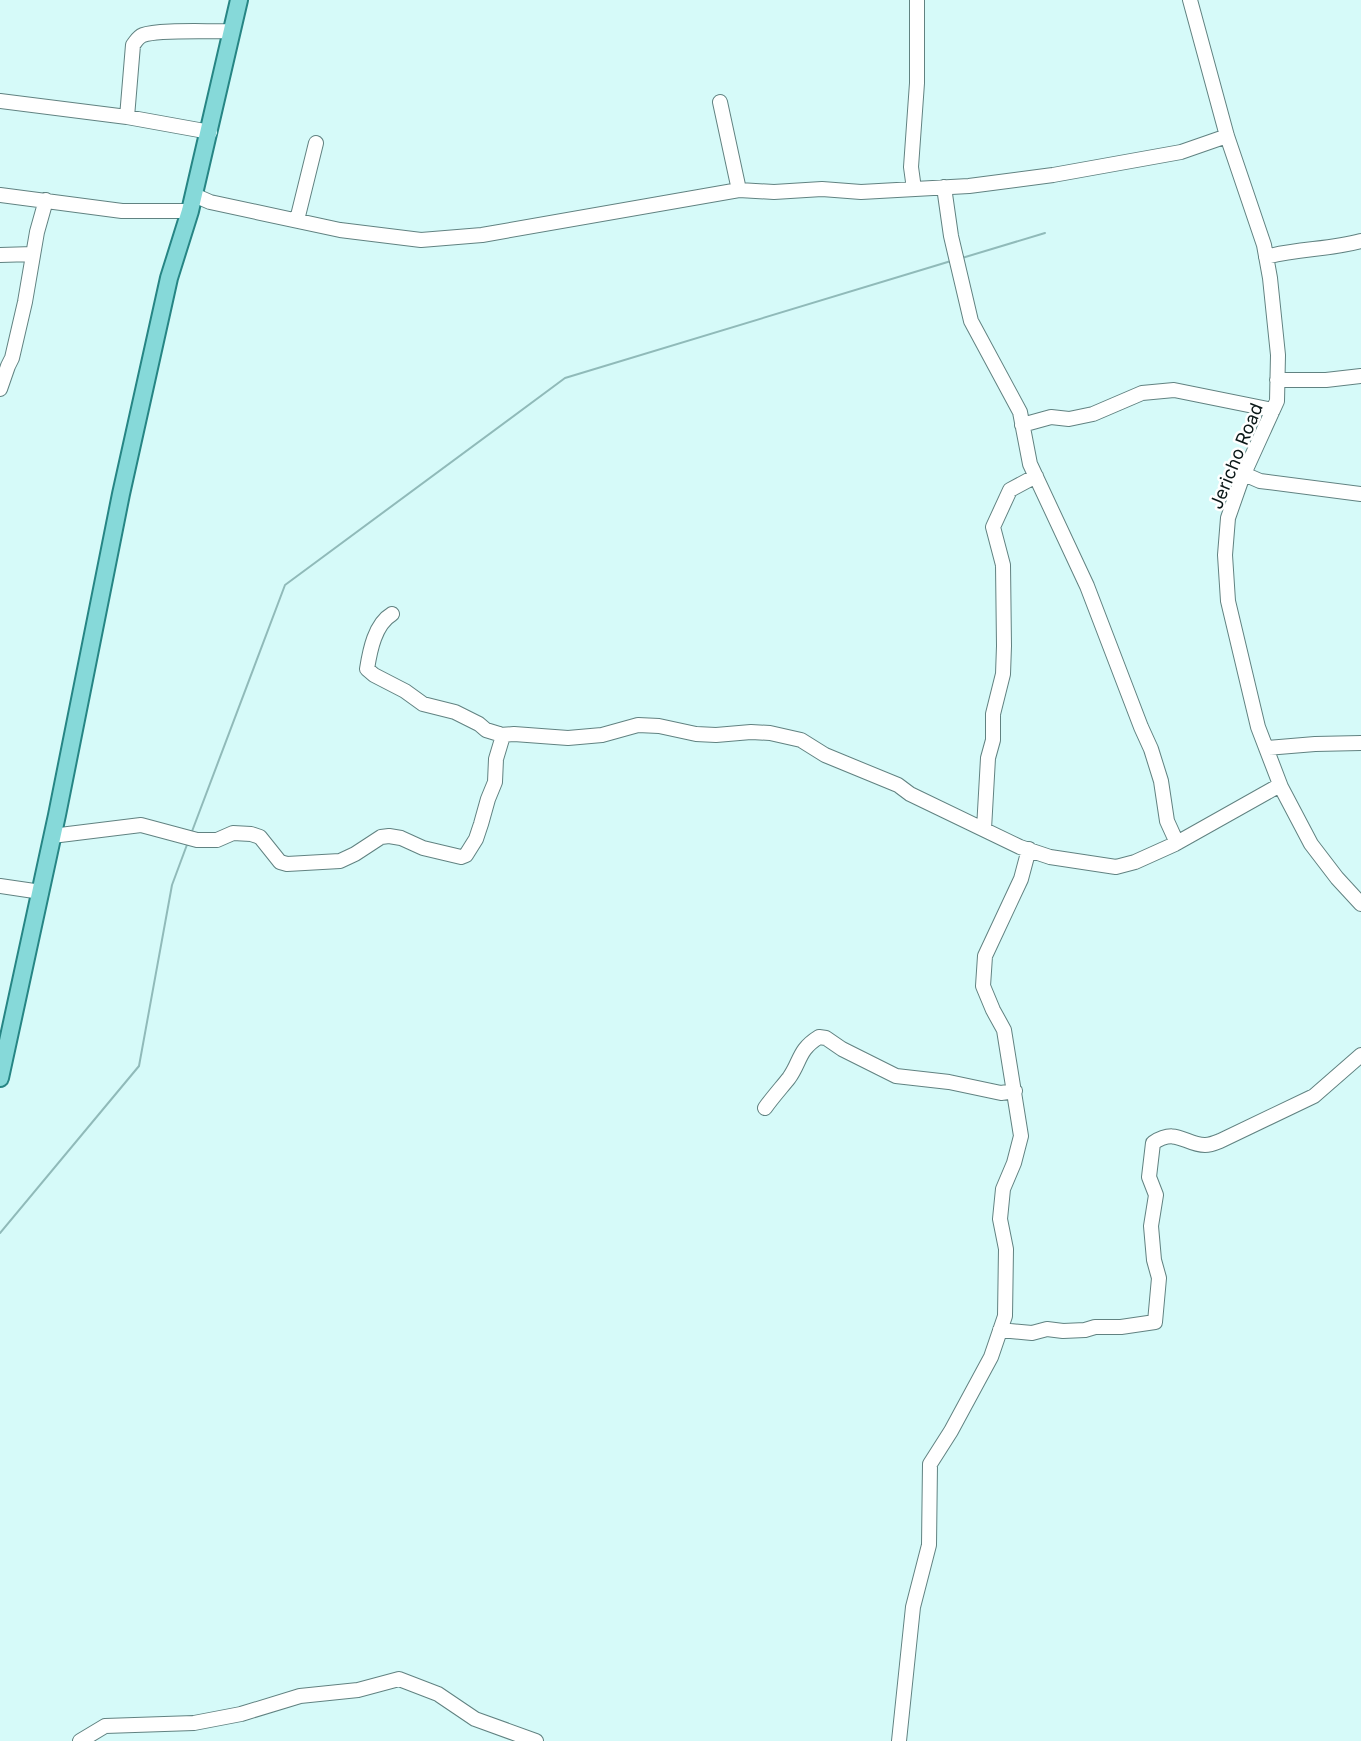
<svg xmlns="http://www.w3.org/2000/svg" width="1361" height="1741" viewBox="0 0 1361 1741" font-family="Inter,sans-serif">
<style>
.lines{fill:none;stroke-linecap:round;stroke-linejoin:round}
.stream{stroke:#90bab9;stroke-width:2}
.minor-casing{stroke:#618281;stroke-width:16}
.major-casing{stroke:#268584;stroke-width:20}
.minor{stroke:#fff;stroke-width:14}
.major{stroke:#86d9d9;stroke-width:16}
.labels{text-anchor:middle;dominant-baseline:central;stroke-width:5;stroke-linejoin:round;paint-order:stroke}
.street-label{font-size:18px;fill:#0a1717;stroke:#fff}
</style>
<rect width="100%" height="100%" fill="#d6faf9"/>
<g class="lines">
<path class="stream" d="M962 258 1045 233
M191 834 285 585 565 378 951 261
M0 1233 139 1066 172 885 188 842"/>
<g class="minor-casing">
<path id="minor" d="M1190 0 1227 136 1264 245 1270 278 1278 355 1277 401 1242 478 1228 518 1225 555 1228 601 1258 727 1281 787 1311 844 1337 878 1361 904
M0 101 127 117 210 132
M720 102 739 190
M127 117 133 45C136 41 138 37 143 35 158 29 213 32 232 31
M944 187 951 236 971 321 1020 412 1030 464 1087 586 1141 727 1151 749 1161 781 1167 821 1177 843
M914 189 911 167 917 83V0
M0 195 122 211H190
M194 195 210 202 340 230 421 240 482 235 739 190 774 192 822 189 861 192 969 186 1053 175 1181 152 1227 136
M297 220 316 143
M0 255 33 254
M1266 257C1297 248 1330 250 1361 241
M1277 380H1326L1361 376
M0 389 8 366 12 358 25 302 37 232 46 200
M1022 425 1051 417 1069 419 1093 414 1142 393 1174 390 1273 410
M1244 474 1260 481 1361 494
M500 735 514 734 568 738 602 735 638 725 659 726 696 734 716 735 751 732 770 733 801 740 825 755 898 785 910 794 1020 847 1050 857 1116 867 1135 862 1175 844 1280 785
M1266 748 1315 744 1361 743
M984 829 988 758 993 740V714L1003 674 1004 646 1003 565 993 527 1010 490 1036 476
M52 836 141 825 197 840H217L233 833 251 834 260 837 280 862 287 864 340 861 355 854 381 837 389 836 401 838 423 848 461 857 466 855 476 839 481 824 488 799 495 782 496 759 502 739 499 734 486 730 479 724 455 712 423 704 405 691 374 675 367 669C370 650 375 624 392 614
M0 886 41 892
M765 1108C772 1098 781 1088 789 1078 801 1061 798 1050 819 1037L826 1038 842 1049 896 1076 949 1082 1001 1093 1015 1091
M1000 1330 1032 1333 1047 1329 1063 1331 1085 1330 1095 1327H1121L1155 1322 1159 1278 1154 1260 1151 1226 1156 1195 1149 1177 1153 1143C1177 1127 1185 1145 1205 1145 1210 1145 1215 1143 1220 1141L1314 1096 1361 1055
M80 1741 105 1726 194 1723 241 1714 300 1696 358 1690 399 1679 438 1694 475 1719 536 1741
M899 1741 913 1607 929 1545 930 1464 951 1431 991 1357 1005 1316 1006 1249 1000 1219 1003 1189 1014 1163 1021 1136 1004 1030 993 1010 983 986 985 956 1021 879 1029 849"/>
</g>
<g class="major-casing">
<path id="major" d="M0 1078 57 815 121 494 169 278 190 211 239 0"/>
</g>
<use href="#minor" class="minor"/>
<use href="#major" class="major"/>
</g>
<g class="labels">
<g class="street-label">
<text transform="translate(1236 456) rotate(-68)">Jericho Road</text>
</g>
</g>
</svg>
